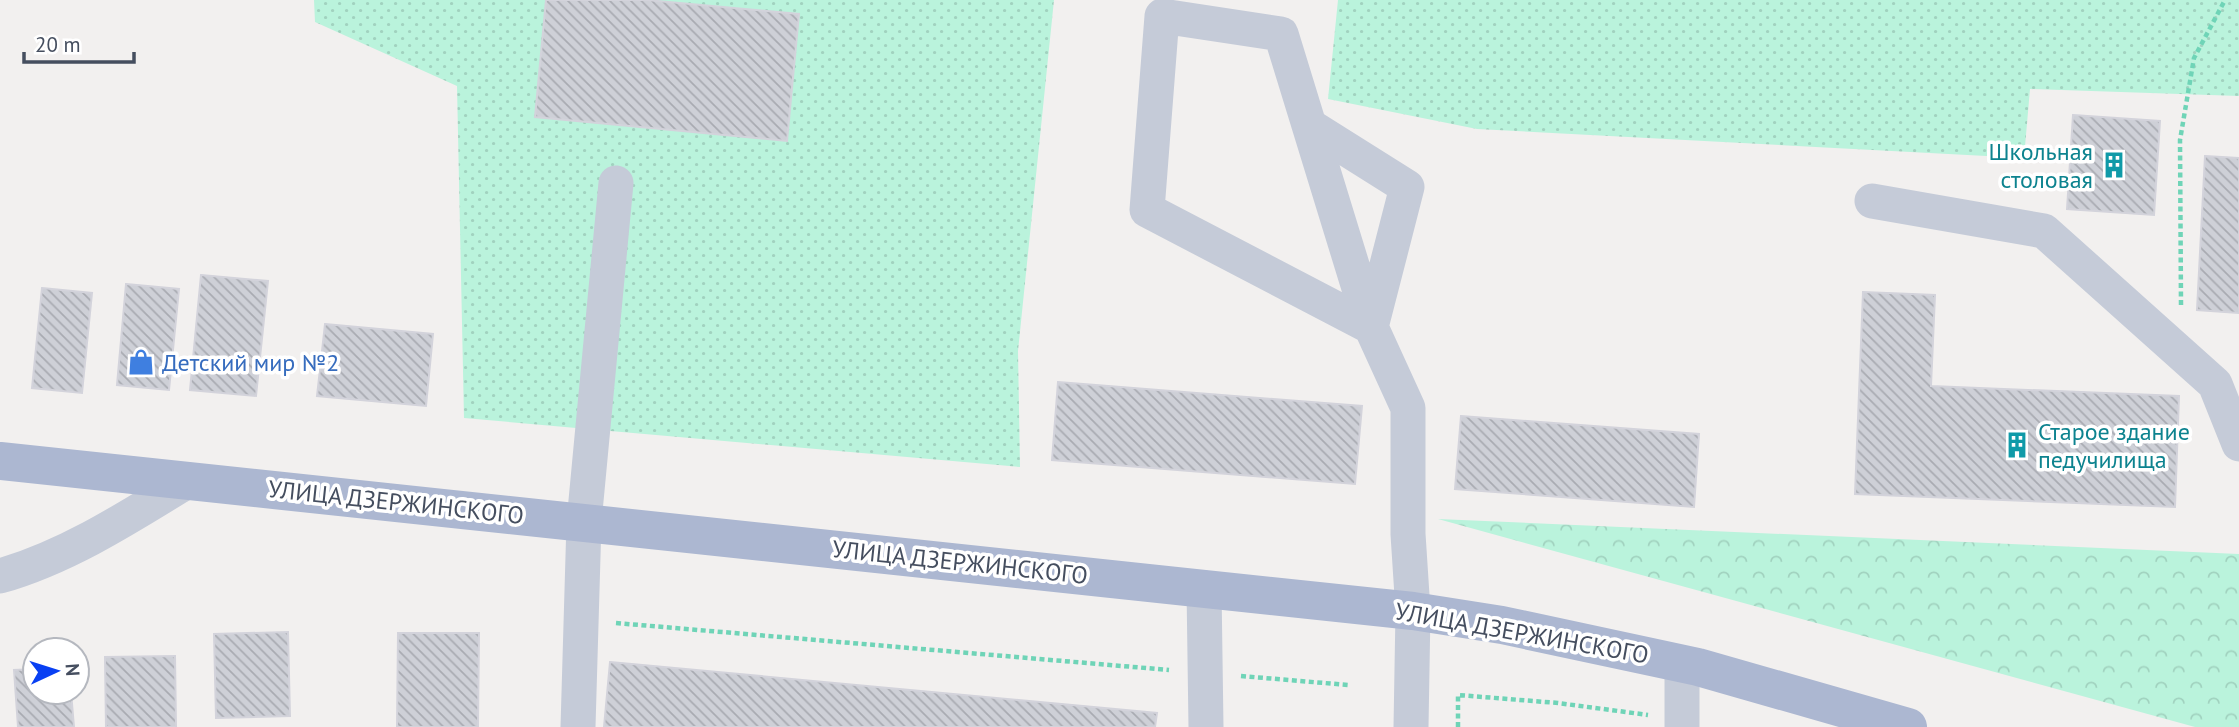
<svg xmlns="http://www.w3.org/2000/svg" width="2239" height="727" viewBox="0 0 2239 727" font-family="'PT Sans',sans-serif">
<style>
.grass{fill:url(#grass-dots)}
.forest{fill:url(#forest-crowns)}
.building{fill:url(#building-back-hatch);stroke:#d3d3db;stroke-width:2}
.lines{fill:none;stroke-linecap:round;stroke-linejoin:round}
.path{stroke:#6fd4b7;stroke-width:4.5;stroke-dasharray:5 3.5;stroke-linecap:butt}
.minor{stroke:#c5cbd8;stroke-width:35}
.major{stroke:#acb7d1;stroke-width:38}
.labels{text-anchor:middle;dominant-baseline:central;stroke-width:7;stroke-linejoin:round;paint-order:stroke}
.culture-label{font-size:24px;fill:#0d838f;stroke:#fff;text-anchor:end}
.shop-label{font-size:24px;fill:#366cbe;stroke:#fff;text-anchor:start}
.street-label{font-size:24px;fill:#454e5f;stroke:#fff}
</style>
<defs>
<pattern id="grass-dots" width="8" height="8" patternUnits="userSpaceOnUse" patternTransform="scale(1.75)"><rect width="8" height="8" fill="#baf3dc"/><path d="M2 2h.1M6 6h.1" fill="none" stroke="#a1d2bf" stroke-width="1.8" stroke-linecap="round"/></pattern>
<pattern id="forest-crowns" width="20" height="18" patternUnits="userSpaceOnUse" patternTransform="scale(1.75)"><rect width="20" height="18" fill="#baf3dc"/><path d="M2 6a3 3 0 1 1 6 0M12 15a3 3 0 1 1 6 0" fill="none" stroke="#a1d2bf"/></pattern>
<pattern id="building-back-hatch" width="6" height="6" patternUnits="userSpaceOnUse" patternTransform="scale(1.75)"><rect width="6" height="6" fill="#ced0d7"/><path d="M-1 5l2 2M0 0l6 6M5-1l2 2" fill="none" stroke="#a9abb2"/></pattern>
</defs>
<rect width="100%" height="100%" fill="#f2f0ef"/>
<path class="grass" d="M314 0H1054L1018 351 1020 467 464 418 457 86 315 22Z
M1338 0H2239V96L2030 89 2024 158 1477 129 1328 99Z"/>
<path class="forest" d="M1438 519 2239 554V727H2195Z"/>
<path class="building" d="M546 0H647L799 14 787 141 535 117Z
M2073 115 2160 121 2154 215 2067 209Z
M2205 156 2239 158V313L2197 310Z
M201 275 268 281 256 396 190 390Z
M126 284 179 289 169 390 117 385Z
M42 288 92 293 82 393 32 388Z
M1863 292 1935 295 1931 386 2179 396 2175 507 1855 494Z
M325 324 433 334 426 406 317 396Z
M1058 382 1362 406 1355 484 1052 460Z
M1461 416 1699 434 1694 507 1455 489Z
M288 632 290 716 216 718 214 634Z
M398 633H479L478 727H397Z
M175 656 176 727H106L105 657Z
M610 662 1157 713 1155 727H604Z
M35 669V692H71L74 727H18L14 670Z"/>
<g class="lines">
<path class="path" d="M2181 305 2180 140 2194 58 2225 0
M616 623 1169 670
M1241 676 1348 685
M1458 727V695L1558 703 1648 715"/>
<path class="minor" d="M1310 126 1407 187 1371 327
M1872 201 2044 231 2215 384 2239 444
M1371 327 1281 34 1162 16 1147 210 1371 327 1408 408V534L1413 611 1411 727
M0 576C67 557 129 517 189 480
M1204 588 1206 727
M578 727 584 522 616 183
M1682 727V663"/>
<path class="major" d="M0 461 1413 611 1502 625 1698 667 1908 727"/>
</g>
<defs>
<g id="building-bare" transform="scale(2.1)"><path d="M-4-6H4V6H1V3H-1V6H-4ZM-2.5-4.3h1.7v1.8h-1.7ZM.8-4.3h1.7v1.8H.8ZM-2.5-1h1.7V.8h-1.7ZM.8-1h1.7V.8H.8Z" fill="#0f9aa8" stroke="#fff" stroke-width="2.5" paint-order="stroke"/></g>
<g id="shop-bare" transform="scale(2.1)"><path d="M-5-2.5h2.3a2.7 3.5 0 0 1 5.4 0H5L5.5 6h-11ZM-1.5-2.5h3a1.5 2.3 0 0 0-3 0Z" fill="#3f7fe0" stroke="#fff" stroke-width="2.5" paint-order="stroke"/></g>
</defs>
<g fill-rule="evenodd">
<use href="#building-bare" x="2114" y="165"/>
<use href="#shop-bare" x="141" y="362"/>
<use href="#building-bare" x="2017" y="445"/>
</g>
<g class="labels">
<g class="culture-label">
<text x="2093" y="151">Школьная<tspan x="2093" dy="28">столовая</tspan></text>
<text x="2038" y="431" text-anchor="start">Старое здание<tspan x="2038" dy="28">педучилища</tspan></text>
</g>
<g class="shop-label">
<text x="162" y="362">Детский мир №2</text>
</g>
<g class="street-label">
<text transform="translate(396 502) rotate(6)">УЛИЦА ДЗЕРЖИНСКОГО</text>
<text transform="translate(960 562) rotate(6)">УЛИЦА ДЗЕРЖИНСКОГО</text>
<text transform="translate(1522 633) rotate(10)">УЛИЦА ДЗЕРЖИНСКОГО</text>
</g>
</g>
<g transform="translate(56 671) rotate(86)"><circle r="33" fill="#ffffff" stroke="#b5b8bf" stroke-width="2"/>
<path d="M0-5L12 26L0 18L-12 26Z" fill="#0940f3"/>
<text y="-10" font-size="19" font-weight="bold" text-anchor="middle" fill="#454e5f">N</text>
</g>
<path d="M24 52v10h110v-10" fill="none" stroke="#454e5f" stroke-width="3.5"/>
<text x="35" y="52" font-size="21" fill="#454e5f" stroke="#ffffff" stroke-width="5" paint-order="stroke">20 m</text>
</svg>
